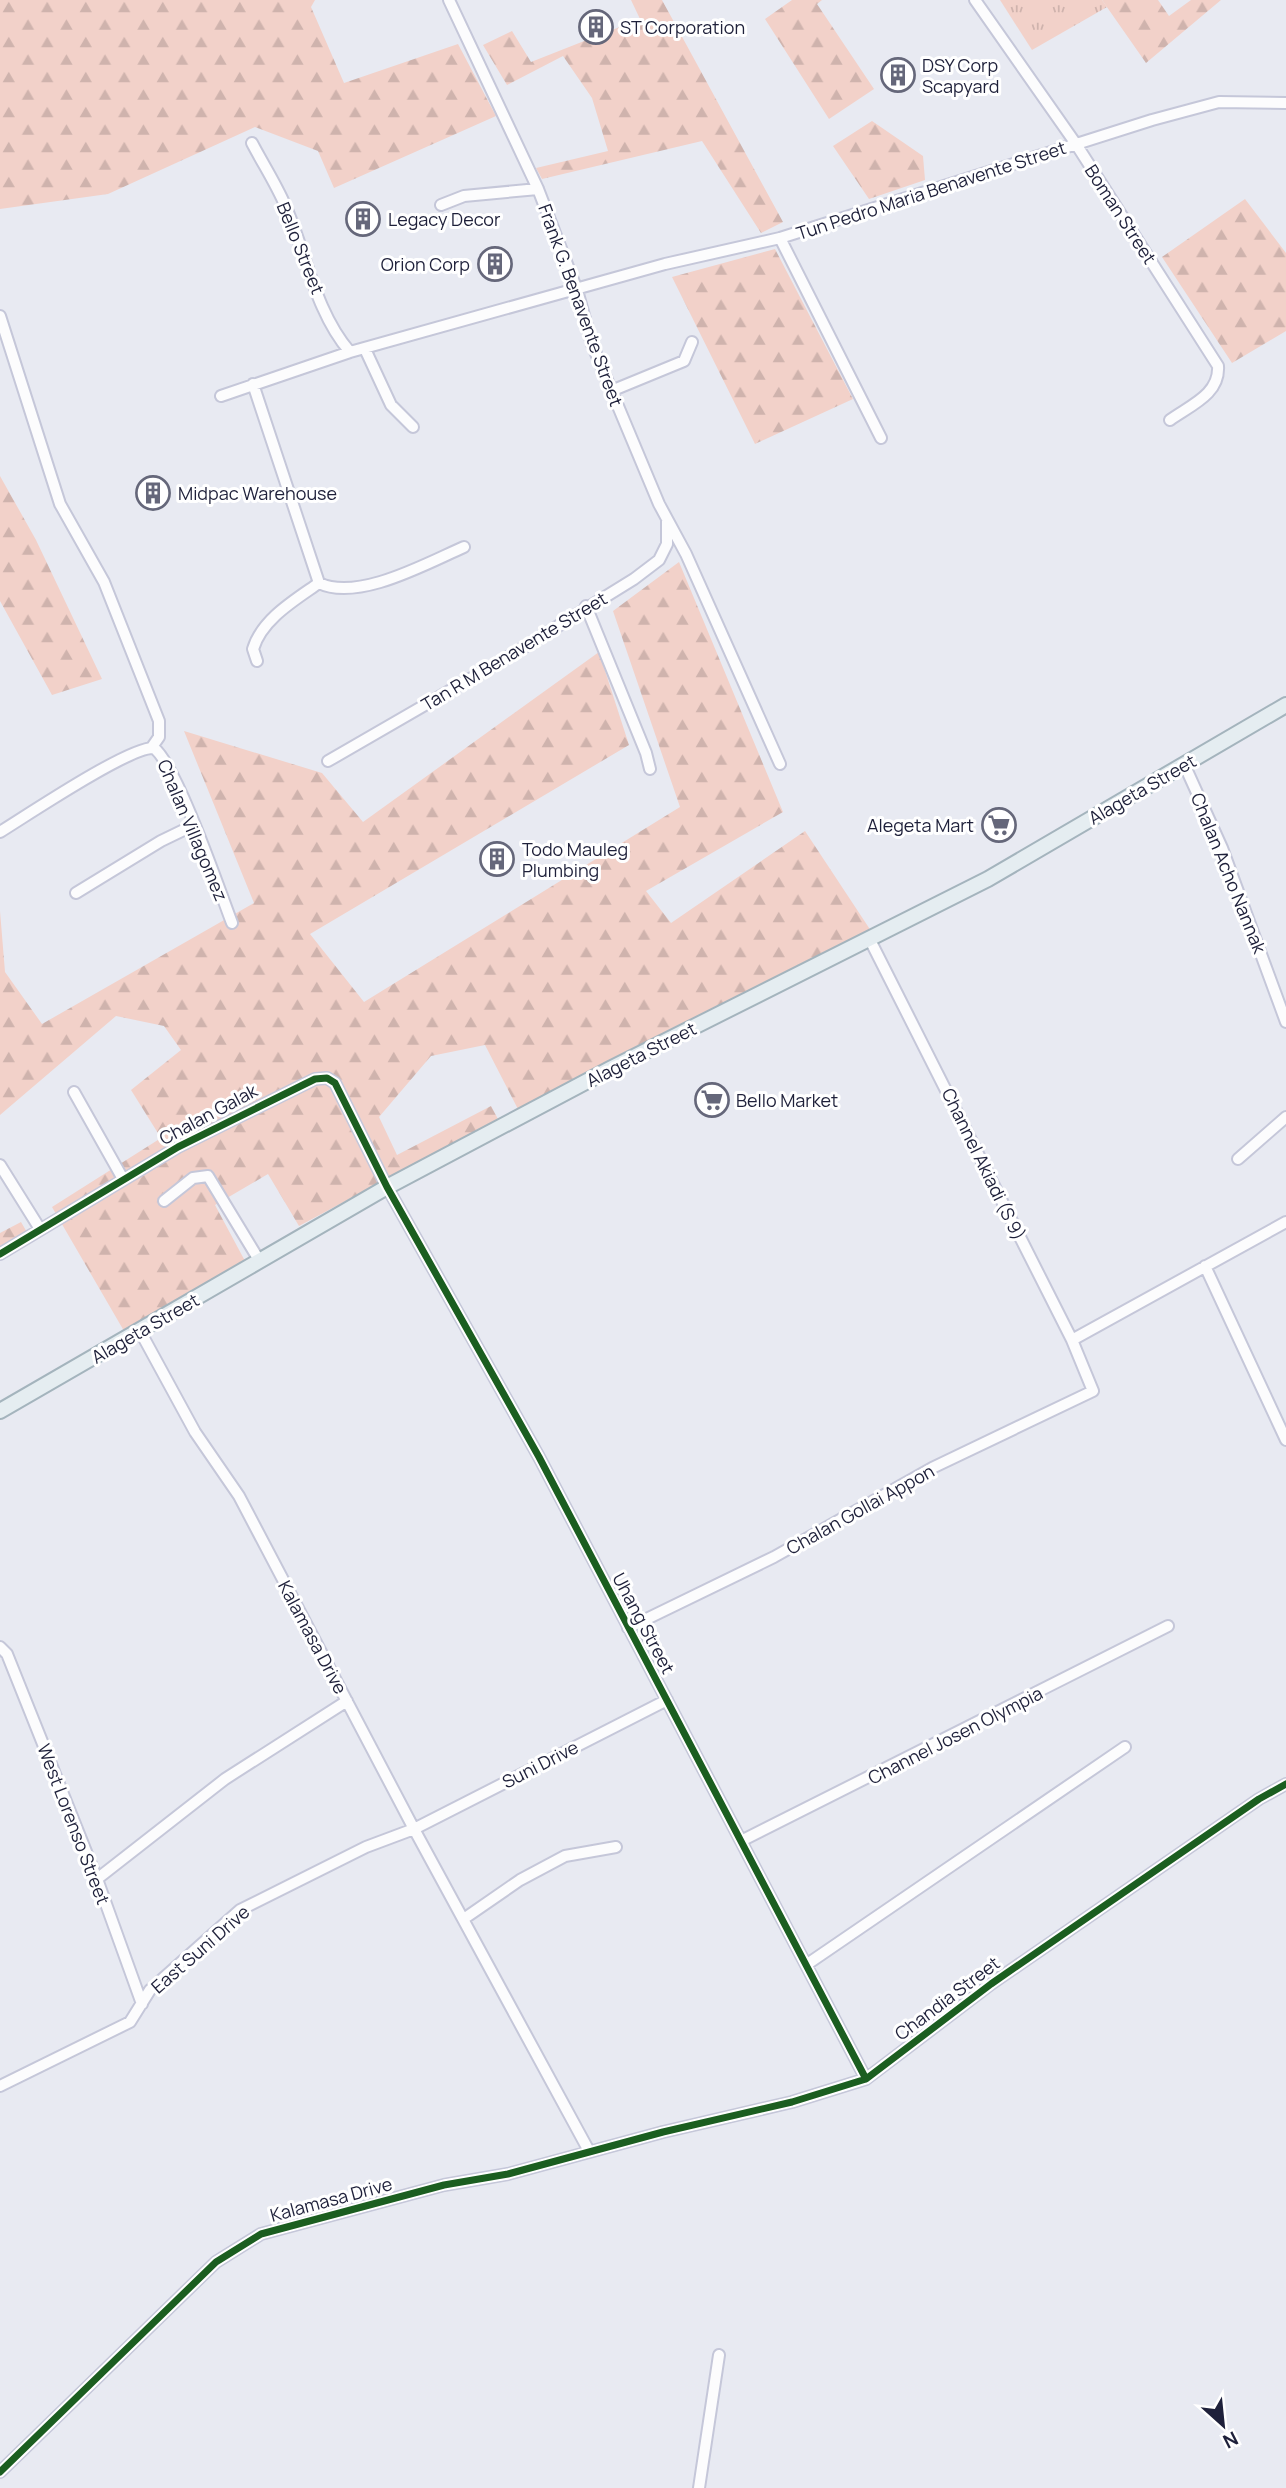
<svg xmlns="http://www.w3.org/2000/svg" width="1286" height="2488" viewBox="0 0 1286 2488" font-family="Manrope,sans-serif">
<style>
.grass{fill:url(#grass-tufts)}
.forest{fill:url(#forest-firs)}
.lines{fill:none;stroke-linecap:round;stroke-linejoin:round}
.minor-casing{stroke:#c5c7d9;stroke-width:14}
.major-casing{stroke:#a4b4bd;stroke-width:18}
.minor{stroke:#fcfcfd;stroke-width:10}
.major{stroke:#e5edf1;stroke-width:14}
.cycleway-casing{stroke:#fff;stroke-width:11}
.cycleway{stroke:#1b5e20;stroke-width:7}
.labels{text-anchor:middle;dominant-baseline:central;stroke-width:6;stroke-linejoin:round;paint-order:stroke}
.poi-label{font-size:18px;fill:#1e203a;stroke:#fff;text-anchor:start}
.street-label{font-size:18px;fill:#1e203a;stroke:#fff}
</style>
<defs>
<pattern id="grass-tufts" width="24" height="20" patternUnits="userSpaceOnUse" patternTransform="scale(1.75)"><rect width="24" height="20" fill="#f2d1c9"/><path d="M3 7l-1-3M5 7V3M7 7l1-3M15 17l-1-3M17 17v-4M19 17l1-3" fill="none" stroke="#cfb3ad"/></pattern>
<pattern id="forest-firs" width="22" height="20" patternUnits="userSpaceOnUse" patternTransform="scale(1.75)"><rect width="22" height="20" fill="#f2d1c9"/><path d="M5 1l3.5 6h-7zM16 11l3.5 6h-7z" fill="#cfb3ad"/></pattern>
</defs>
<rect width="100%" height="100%" fill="#e8eaf2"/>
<path class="grass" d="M1000 0H1102L1107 7 1032 50Z"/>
<path class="forest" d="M0 0H315L311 7 344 83 458 44 496 116 334 188 318 151 255 127 108 194 0 209Z
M631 0H662L783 222 761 233 702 141 542 179 536 168 608 151 592 98 563 56 507 85 483 45 512 31 531 62 640 19Z
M792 0H822L817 4 874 89 829 119 765 19Z
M1102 0H1158L1169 16 1191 0H1221L1146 63Z
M872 121 923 156 925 180 869 199 833 146Z
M1245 199 1286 253V331L1232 363 1162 257Z
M775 249 853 399 755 444 672 277Z
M0 476 36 540 102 679 52 695 0 601Z
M679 562 783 812 646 891 671 923 805 831 875 937 520 1113 485 1045 431 1056 379 1117 397 1155 491 1106 498 1119 299 1226 268 1174 215 1205 245 1261 124 1331 52 1207 161 1138 131 1090 181 1050 164 1026 116 1016 0 1115V911L5 972 42 1024 254 903 184 731 322 773 363 822 599 652 629 745 310 934 364 1002 680 807 613 611Z
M21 1222 28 1234 0 1249V1233Z"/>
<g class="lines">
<g class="minor-casing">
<path id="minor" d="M449 0 538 189 577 290 592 344 659 504 686 554 780 764
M975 0 1076 144 1218 366C1220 394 1191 405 1170 420
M252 143C263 164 276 184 285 205 306 252 315 312 350 352
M441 205 464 196 538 189
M780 238 881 438
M0 316 60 504 104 582 159 721V737L152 747
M365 349 391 405 413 427
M253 384 319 583C358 602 427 563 464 547
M611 391 684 361 692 342
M221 396 350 352 665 264 780 238 1152 120 1219 102 1286 103
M586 606 646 753 650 769
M257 661 253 649C262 619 295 600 319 583
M328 761 508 657 634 579 659 560 667 544V521
M1184 764 1222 848 1286 1022
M0 832C26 816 130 746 154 748 177 766 219 889 232 923
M76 893 161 841 194 825
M74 1092 123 1179
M1238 1159 1286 1117
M0 1165 40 1229
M164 1201 193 1178 208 1176 259 1260
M0 1254 178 1147 315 1079 327 1078 335 1083 387 1187 539 1457 866 2079
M1205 1266 1286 1440
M140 1331 195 1432 239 1496 414 1829 589 2151
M1072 1340 1286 1222
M628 1628 774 1557 932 1468 1093 1391 1072 1340 870 940
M0 1647 7 1654 97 1879 142 2004
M741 1841 1168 1626
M97 1879 225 1779 347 1701
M465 1918 520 1880 565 1856 616 1847
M806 1965 1125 1747
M0 2086 130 2022 150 1990 240 1910 366 1847 414 1829 667 1700
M0 2472 216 2262 261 2234 444 2185 508 2174 663 2132 792 2102 866 2079 991 1984 1259 1799 1286 1784
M699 2488 719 2355"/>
</g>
<g class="major-casing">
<path id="major" d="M0 1411 387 1187 610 1069 988 879 1286 705"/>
</g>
<use href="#minor" class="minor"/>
<use href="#major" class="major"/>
<g class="cycleway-casing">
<path id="cycleway" d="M0 1254 178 1147 315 1079 327 1078 335 1083 387 1187 539 1457 866 2079
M0 2472 216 2262 261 2234 444 2185 508 2174 663 2132 792 2102 866 2079 991 1984 1259 1799 1286 1784"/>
</g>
<use href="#cycleway" class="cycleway"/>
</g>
<defs>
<g id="building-ring" transform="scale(1.75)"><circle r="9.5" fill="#fff" stroke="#65677a" stroke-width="1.5"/><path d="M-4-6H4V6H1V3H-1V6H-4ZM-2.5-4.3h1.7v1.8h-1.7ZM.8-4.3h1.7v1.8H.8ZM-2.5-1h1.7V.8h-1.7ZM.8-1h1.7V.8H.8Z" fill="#65677a"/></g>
<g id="supermarket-ring" transform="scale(1.75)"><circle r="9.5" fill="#fff" stroke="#65677a" stroke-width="1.5"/><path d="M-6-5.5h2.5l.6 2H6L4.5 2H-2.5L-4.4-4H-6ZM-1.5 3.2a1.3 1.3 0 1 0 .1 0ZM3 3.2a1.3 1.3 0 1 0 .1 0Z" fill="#65677a"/></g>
</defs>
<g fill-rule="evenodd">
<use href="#building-ring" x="596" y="27"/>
<use href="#building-ring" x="898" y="75"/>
<use href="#building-ring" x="363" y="219"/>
<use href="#building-ring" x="495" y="264"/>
<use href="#building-ring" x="153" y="493"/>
<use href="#supermarket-ring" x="999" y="825"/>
<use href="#building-ring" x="497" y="859"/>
<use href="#supermarket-ring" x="712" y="1100"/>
</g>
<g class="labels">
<g class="poi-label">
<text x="620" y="27">ST Corporation</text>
<text x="922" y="65">DSY Corp<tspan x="922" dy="21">Scapyard</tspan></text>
<text x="388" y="219">Legacy Decor</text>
<text x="470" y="264" text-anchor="end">Orion Corp</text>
<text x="178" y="493">Midpac Warehouse</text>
<text x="974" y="825" text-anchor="end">Alegeta Mart</text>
<text x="522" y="849">Todo Mauleg<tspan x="522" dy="21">Plumbing</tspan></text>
<text x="736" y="1100">Bello Market</text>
</g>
<g class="street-label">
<text transform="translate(931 190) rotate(-18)">Tun Pedro Maria Benavente Street</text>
<text transform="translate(1121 214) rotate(57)">Boman Street</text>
<text transform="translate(301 248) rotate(68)">Bello Street</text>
<text transform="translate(581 305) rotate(70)">Frank G. Benavente Street</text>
<text transform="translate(514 651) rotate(-31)">Tan R M Benavente Street</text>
<text transform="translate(1142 789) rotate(-30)">Alageta Street</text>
<text transform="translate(193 830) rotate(67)">Chalan Villagomez</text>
<text transform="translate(1229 873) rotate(68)">Chalan Acho Nannak</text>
<text transform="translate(641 1054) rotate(-27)">Alageta Street</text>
<text transform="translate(208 1114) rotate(-28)">Chalan Galak</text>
<text transform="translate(984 1164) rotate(64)">Channel Akiadi (S 9)</text>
<text transform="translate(145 1328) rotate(-30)">Alageta Street</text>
<text transform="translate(860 1509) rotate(-29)">Chalan Gollai Appon</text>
<text transform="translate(644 1623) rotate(62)">Uhang Street</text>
<text transform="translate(313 1637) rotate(62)">Kalamasa Drive</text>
<text transform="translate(955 1735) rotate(-27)">Channel Josen Olympia</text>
<text transform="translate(540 1764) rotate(-27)">Suni Drive</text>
<text transform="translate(74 1824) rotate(69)">West Lorenso Street</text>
<text transform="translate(200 1949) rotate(-41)">East Suni Drive</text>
<text transform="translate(947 1998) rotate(-37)">Chandia Street</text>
<text transform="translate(331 2199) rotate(-15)">Kalamasa Drive</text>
</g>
</g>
<g transform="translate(1223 2425) rotate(153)" stroke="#ffffff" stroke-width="5" paint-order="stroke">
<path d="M0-5L12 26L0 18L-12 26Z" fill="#1e203a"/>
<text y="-10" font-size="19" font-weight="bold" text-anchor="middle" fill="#1e203a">N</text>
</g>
</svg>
